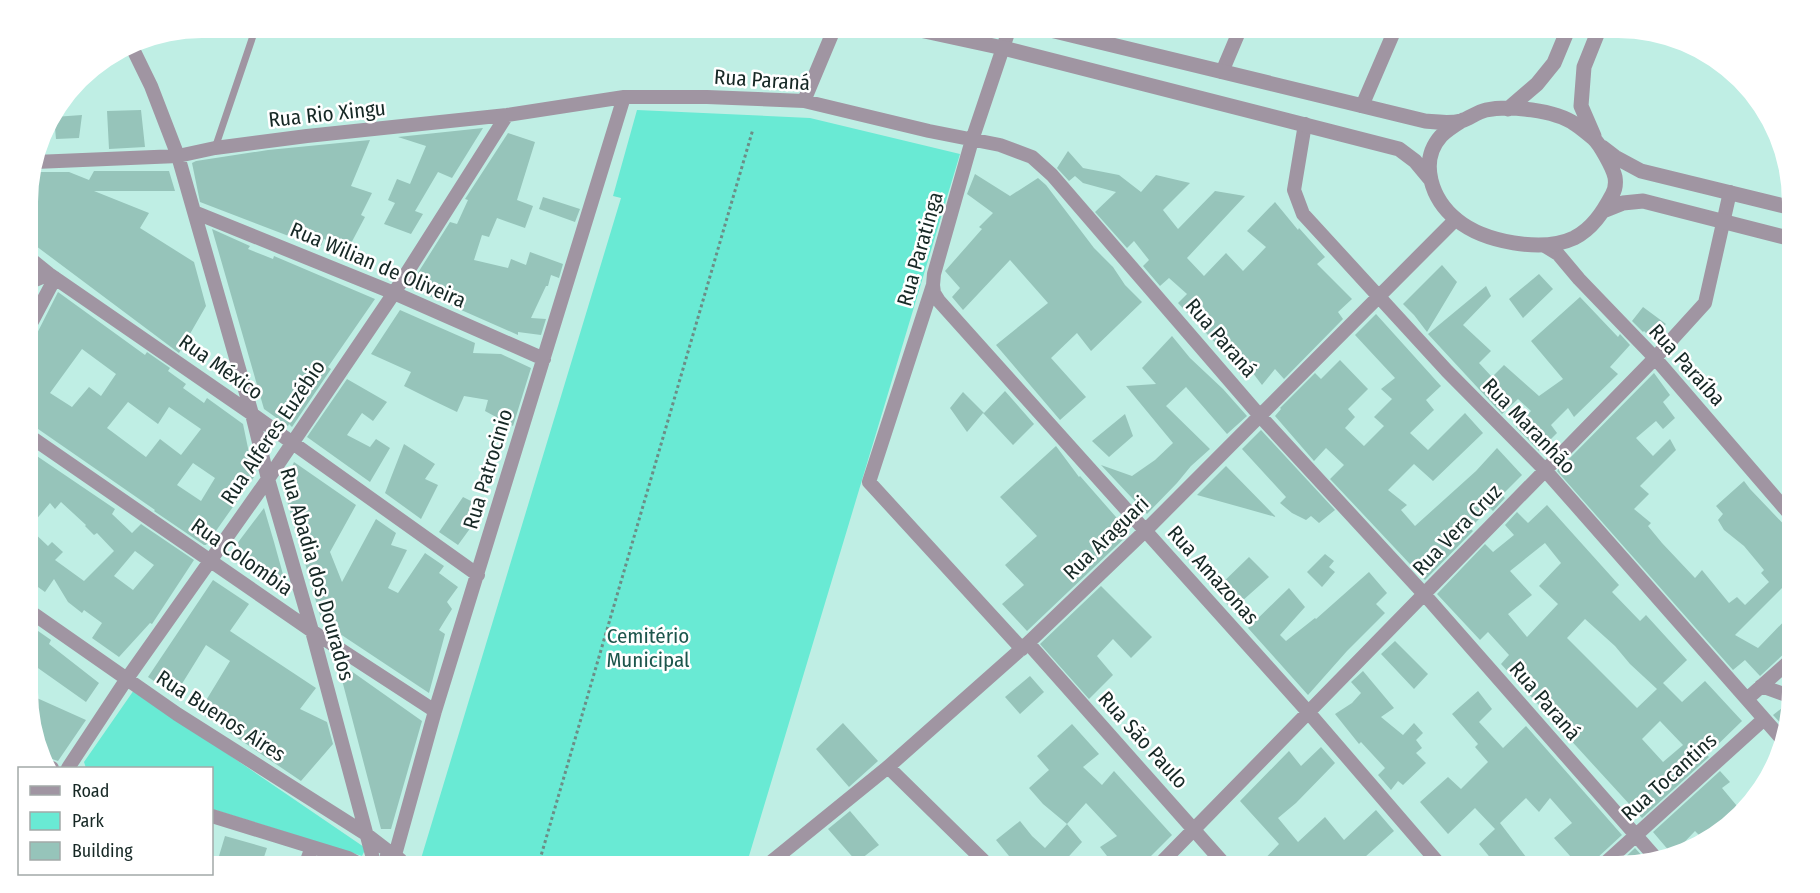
<svg xmlns="http://www.w3.org/2000/svg" width="1820" height="893" viewBox="0 0 1820 893" font-family="'Fira Sans Condensed',sans-serif">
<style>
.green{fill:#69ead4}
.building{fill:#96c4ba;fill-rule:evenodd}
.lines{fill:none;stroke-linecap:round;stroke-linejoin:round}
.path{stroke:#6c8d86;stroke-width:3;stroke-dasharray:3 3;stroke-linecap:butt}
.service{stroke:#a095a2;stroke-width:7}
.minor{stroke:#a095a2;stroke-width:14}
.tertiary{stroke:#a095a2;stroke-width:15}
.labels{text-anchor:middle;dominant-baseline:central;stroke-width:5;stroke-linejoin:round;paint-order:stroke}
.street-label{font-size:21px;fill:#162825;stroke:#fff}
.park-label{font-size:21px;fill:#1c564c;stroke:#fff}
</style>
<rect width="100%" height="100%" fill="#bfeee4"/>
<path class="green" d="M637 110 810 118 960 154 746 866H433L420 862 621 198 613 196Z
M134 690 364 847V852L362 856 212 809V768H86L84 762Z"/>
<path class="building" d="M141 110 145 147 109 149 107 111Z
M82 115 79 138 56 139 54 117Z
M483 128 452 178 438 172 415 211 423 214 411 234 384 224 395 203 388 200 397 179 410 184 426 146 398 137Z
M508 133 535 142 517 200 533 206 525 228 497 218 489 237 482 235 474 260 508 268 511 259 526 265 530 252 563 264 559 278 551 275 548 286H546L531 318 546 319 541 335 518 332V335L409 287 450 222 457 224 468 200 465 199Z
M370 140 351 186 372 193 361 215 365 217 348 249 324 239 320 248 200 202 192 163 196 161 268 150Z
M1068 151 1083 168 1119 175 1141 192 1156 175 1190 183 1163 210 1178 229 1215 191 1245 196 1187 258 1204 276 1226 253 1243 271 1266 247 1247 231 1275 202 1298 230 1299 228 1325 257 1317 264 1352 299 1338 312 1343 319 1284 379 1275 369 1262 385 1249 368 1241 375 1222 352 1223 351 1178 303 1187 294 1169 278 1160 286 1143 266 1149 260 1134 241 1127 248 1095 212 1116 192 1083 183 1075 176 1069 181 1057 168Z
M94 171H169L175 191H94L149 213 140 228 194 262 206 306 179 353 28 240 27 189 32 172H69L89 180Z
M975 174 1010 196 1038 178 1046 185 1094 248 1113 267 1125 285 1142 302 1091 351 1077 333 1051 358 1086 397 1060 420 996 345 1048 303 1010 260 963 310 952 297 960 288 945 271 982 229 979 227 993 213 967 194Z
M543 197 580 209 575 222 539 209Z
M212 229 250 246 248 249 273 259 274 256 375 299 328 367 331 369 292 427 289 424 288 426 264 409Z
M1442 265 1457 282 1427 332 1414 315 1403 304Z
M1539 274 1553 289 1523 318 1509 299Z
M1486 286 1491 296 1463 325 1491 351 1479 363 1492 377 1504 365 1539 396 1563 379 1531 341 1580 297 1618 337 1620 334 1630 345 1610 367 1618 374 1574 417 1568 408 1551 425 1557 433 1539 451 1516 427 1531 411 1518 399 1502 414 1428 334Z
M58 292 145 355 147 352 170 368 168 371 186 384 183 388 204 403 207 398 243 424 254 477 206 545H204L154 511 155 510 28 422V351ZM82 349 116 374 101 396 89 387 72 407 50 393ZM128 402 158 424 169 407 201 429 181 455 160 439 146 457 107 428ZM193 463 215 478 201 501 177 485Z
M1643 307 1666 324 1651 338 1644 331 1643 332 1632 321Z
M400 310 475 343 473 353 501 354 531 368 513 426 485 411 488 400 464 396 457 412 434 401 404 386 411 372 371 354Z
M1376 314 1441 386 1426 400 1434 410 1410 433 1428 450 1465 413 1483 433 1433 481 1414 464 1388 490 1407 505 1401 510 1415 526 1476 471 1497 448 1522 475 1502 495 1505 498 1493 511 1490 508 1470 528 1473 531 1425 580 1330 479 1344 465 1326 448 1314 461 1275 416 1281 409 1280 408 1315 373 1321 379 1340 360 1368 389 1348 409 1355 417 1345 428 1364 446 1384 426 1374 417 1392 399 1381 389 1395 378 1355 335Z
M1172 336 1190 358 1223 389 1247 416 1227 434 1186 387 1166 406 1210 449 1191 466 1177 483 1147 514 1101 465 1132 476 1155 460 1173 443 1126 386 1156 384 1142 368Z
M1654 373 1670 395 1663 402 1675 418 1663 429 1656 421 1636 438 1653 456 1670 439 1676 450 1640 486 1649 494 1634 509 1651 523 1648 526 1662 543 1695 578 1702 570 1729 603 1737 597 1745 605 1769 582 1761 573 1764 570 1744 546 1724 530 1718 520 1723 514 1716 506 1744 481 1750 489 1793 534V538L1782 550 1793 560V588L1786 584 1735 635 1758 648 1793 612V649L1787 651 1760 676 1745 660 1733 670 1557 471Z
M347 379 387 402 373 421 362 413 347 435 370 447 376 439 390 448 370 482 307 437Z
M1005 391 1034 424 1013 445 983 413 967 432 950 408 963 392 984 413Z
M1125 414 1133 436 1109 457 1092 441Z
M1261 430 1335 510 1319 523 1311 516 1306 520 1292 513 1280 503 1286 497 1242 449Z
M404 444 435 464 425 479 438 485 421 519 385 493Z
M1056 446 1079 477 1080 476 1130 533 1027 631 1002 604 1024 585 1005 565 1037 536 1000 497Z
M28 450 115 509 112 514 132 533 141 524 194 560 152 624 150 623 119 657 92 638 102 623 84 610 82 613 68 602 54 579 45 592 28 580ZM61 502 86 525 85 526 94 535 97 533 114 551 84 581 55 560 63 552 52 542 48 546 29 528 50 503 55 509ZM135 551 154 565 133 590 114 576Z
M294 462 356 505 330 552 342 582 376 519 396 533 391 545 407 550 388 588 398 593 425 553 444 566 439 573 458 587 447 602 452 609 439 630 445 634 429 693 322 622 283 487Z
M1226 466 1276 517 1197 495Z
M463 497 485 508 458 545 439 532Z
M1547 505 1619 585 1612 592 1640 621 1646 615 1687 660 1663 683 1682 702 1705 681 1742 721 1707 755 1709 757 1642 818 1501 664 1509 655 1488 632 1480 640 1437 594 1485 544 1493 552 1514 535 1505 525 1517 512 1528 523ZM1545 543 1561 563 1539 586 1558 604 1527 637 1508 614 1532 595 1510 571ZM1585 619 1615 646 1630 664 1657 689 1637 708 1567 638ZM1660 721 1683 745 1663 762 1642 739Z
M264 508 274 542 289 596 227 557Z
M1325 554 1334 561 1329 567 1335 572 1322 587 1307 572Z
M1249 557 1269 577 1232 610 1215 590Z
M1369 572 1387 593 1376 604 1385 613 1347 651 1308 695 1248 628 1289 588 1305 607 1280 635 1286 641 1315 618 1316 619Z
M213 580 249 604 230 631 316 688 300 709 327 722 333 744 301 781 199 712 230 661 206 645 175 695 148 677Z
M1101 586 1152 637 1131 658 1113 639 1097 656 1113 675 1089 699 1040 644Z
M28 624 51 640 49 644 99 683 86 702 28 661Z
M1395 641 1428 674 1414 689 1381 654Z
M337 661 422 721 391 829H381Z
M1363 671 1394 708 1381 717 1403 735 1414 723 1423 733 1416 740 1422 748 1416 753 1426 763 1403 785 1398 781 1391 790 1378 775 1385 768 1361 742 1359 744 1335 714 1352 703 1361 693 1351 682Z
M1030 676 1044 692 1020 714 1005 697Z
M1478 691 1492 709 1479 722 1503 748 1526 726 1622 835 1596 859 1593 866H1579L1554 838 1572 823 1550 798 1539 812 1526 798 1500 823 1533 866H1497L1479 844 1495 829 1475 808 1448 834 1420 802 1448 777 1461 789 1488 762 1475 747 1478 744 1452 714Z
M28 694 86 720 58 761 46 757 29 715Z
M1786 705 1790 706 1785 728 1773 715Z
M843 723 878 761 849 787 816 749Z
M1072 724 1099 754 1083 767 1102 785 1114 771 1172 835 1141 866H1095L1107 856 1100 847 1117 836 1086 803 1067 824 1043 804 1029 788 1049 770 1037 756Z
M1321 747 1335 763 1296 803 1278 818 1298 842 1325 817 1344 840 1376 810 1394 831 1365 857 1375 866H1258L1279 844 1240 801 1289 751 1301 766Z
M1720 771 1730 782 1722 788 1737 806 1728 816 1731 820 1720 832 1715 826 1701 837 1695 831 1677 850 1670 852 1653 832Z
M850 811 879 845 857 862 828 829Z
M1020 821 1032 836 1045 848 1067 824 1082 842 1060 866H998L1009 856 996 840Z
M225 836 267 848 261 866H216Z
M1635 848 1646 860 1630 866H1616Z"/>
<g class="lines">
<path class="path" d="M538 866 753 129"/>
<path class="service" d="M215 148 256 27"/>
<path class="minor" d="M1010 27 972 140 934 274 933 285 869 482 1022 649
M130 43 151 86 178 156 252 414 268 479 312 631 375 866
M1222 72 1241 27
M804 101 835 27
M1362 106 1396 27
M1305 124 1294 190 1303 214 1447 371 1545 470 1782 739
M35 162 178 156 215 148 307 136 507 115 624 97H707L804 101 929 131 1000 145 1032 157 1052 175 1260 416 1424 594 1655 857
M194 212 394 293 544 359
M1545 246 1558 254 1579 279 1655 358 1793 518
M28 257 49 274 252 414 478 575
M28 283 49 274
M933 285 934 293 939 301 1309 713 1441 866
M28 329 55 278
M28 435 312 631 435 711
M28 610 177 714 366 834 392 854
M1028 643 1226 866
M1761 686 1792 697
M1747 699 1793 658
M888 767 989 866
M51 768H52
M68 768 126 680 268 479 394 293 507 115
M212 816 348 858 363 866
M387 855 392 854C398 857 402 860 404 866
M395 855 435 711 624 97
M305 866 312 847
M766 866 888 767 1028 643 1145 531 1456 219
M1158 866 1655 358 1705 303 1730 192
M1602 866 1764 719"/>
<path class="tertiary" d="M906 27 1003 48 1399 149 1415 161 1430 179
M1038 27 1425 121C1437 122 1449 124 1461 121 1470 118 1477 112 1486 110 1509 105 1555 110 1575 124 1581 128 1587 133 1593 138 1600 144 1613 168 1615 177 1616 183 1615 190 1612 195 1603 212 1592 229 1574 238 1542 253 1484 242 1457 220 1432 200 1418 162 1441 136 1447 130 1455 125 1463 120
M1508 109 1537 84 1554 63 1569 27
M1594 136 1581 106 1584 67 1600 27
M1602 147 1615 157 1641 171 1792 208
M1603 211 1623 203 1643 201 1792 239"/>
</g>
<g class="labels">
<g class="street-label">
<text transform="translate(762 80) rotate(4)">Rua Paraná</text>
<text transform="translate(327 114) rotate(-6)">Rua Rio Xingu</text>
<text transform="translate(920 249) rotate(-74)">Rua Paratinga</text>
<text transform="translate(378 265) rotate(23)">Rua Wilian de Oliveira</text>
<text transform="translate(1221 338) rotate(49)">Rua Paraná</text>
<text transform="translate(1687 365) rotate(48)">Rua Paraíba</text>
<text transform="translate(221 367) rotate(35)">Rua México</text>
<text transform="translate(1529 426) rotate(46)">Rua Maranhão</text>
<text transform="translate(273 432) rotate(-56)">Rua Alferes Euzébio</text>
<text transform="translate(488 469) rotate(-73)">Rua Patrocinio</text>
<text transform="translate(1457 530) rotate(-46)">Rua Vera Cruz</text>
<text transform="translate(1106 538) rotate(-44)">Rua Araguari</text>
<text transform="translate(242 557) rotate(35)">Rua Colombia</text>
<text transform="translate(317 574) rotate(74)">Rua Abadia dos Dourados</text>
<text transform="translate(1213 575) rotate(48)">Rua Amazonas</text>
<text transform="translate(1545 701) rotate(49)">Rua Paraná</text>
<text transform="translate(221 716) rotate(33)">Rua Buenos Aires</text>
<text transform="translate(1143 740) rotate(48)">Rua São Paulo</text>
<text transform="translate(1669 777) rotate(-42)">Rua Tocantins</text>
</g>
<g class="park-label">
<text x="648" y="636">Cemitério<tspan x="648" dy="24">Municipal</tspan></text>
</g>
</g>
<path d="M0 0H1820V893H0ZM202 38H1618A164 164 0 0 1 1782 202V692A164 164 0 0 1 1618 856H202A164 164 0 0 1 38 692V202A164 164 0 0 1 202 38Z" fill="#fff" fill-rule="evenodd"/>
<rect x="18" y="767" width="195" height="108" fill="#ffffff" stroke="#a2a9a8" stroke-width="1.5"/>
<rect x="30" y="786" width="30" height="9" fill="#a095a2" stroke="#a2a9a8" stroke-width="1.5"/>
<text x="72" y="797" font-size="18" fill="#162825">Road</text>
<rect x="30" y="812" width="30" height="18" fill="#69ead4" stroke="#a2a9a8" stroke-width="1.5"/>
<text x="72" y="827" font-size="18" fill="#162825">Park</text>
<rect x="30" y="842" width="30" height="18" fill="#96c4ba" stroke="#a2a9a8" stroke-width="1.5"/>
<text x="72" y="857" font-size="18" fill="#162825">Building</text>
</svg>
